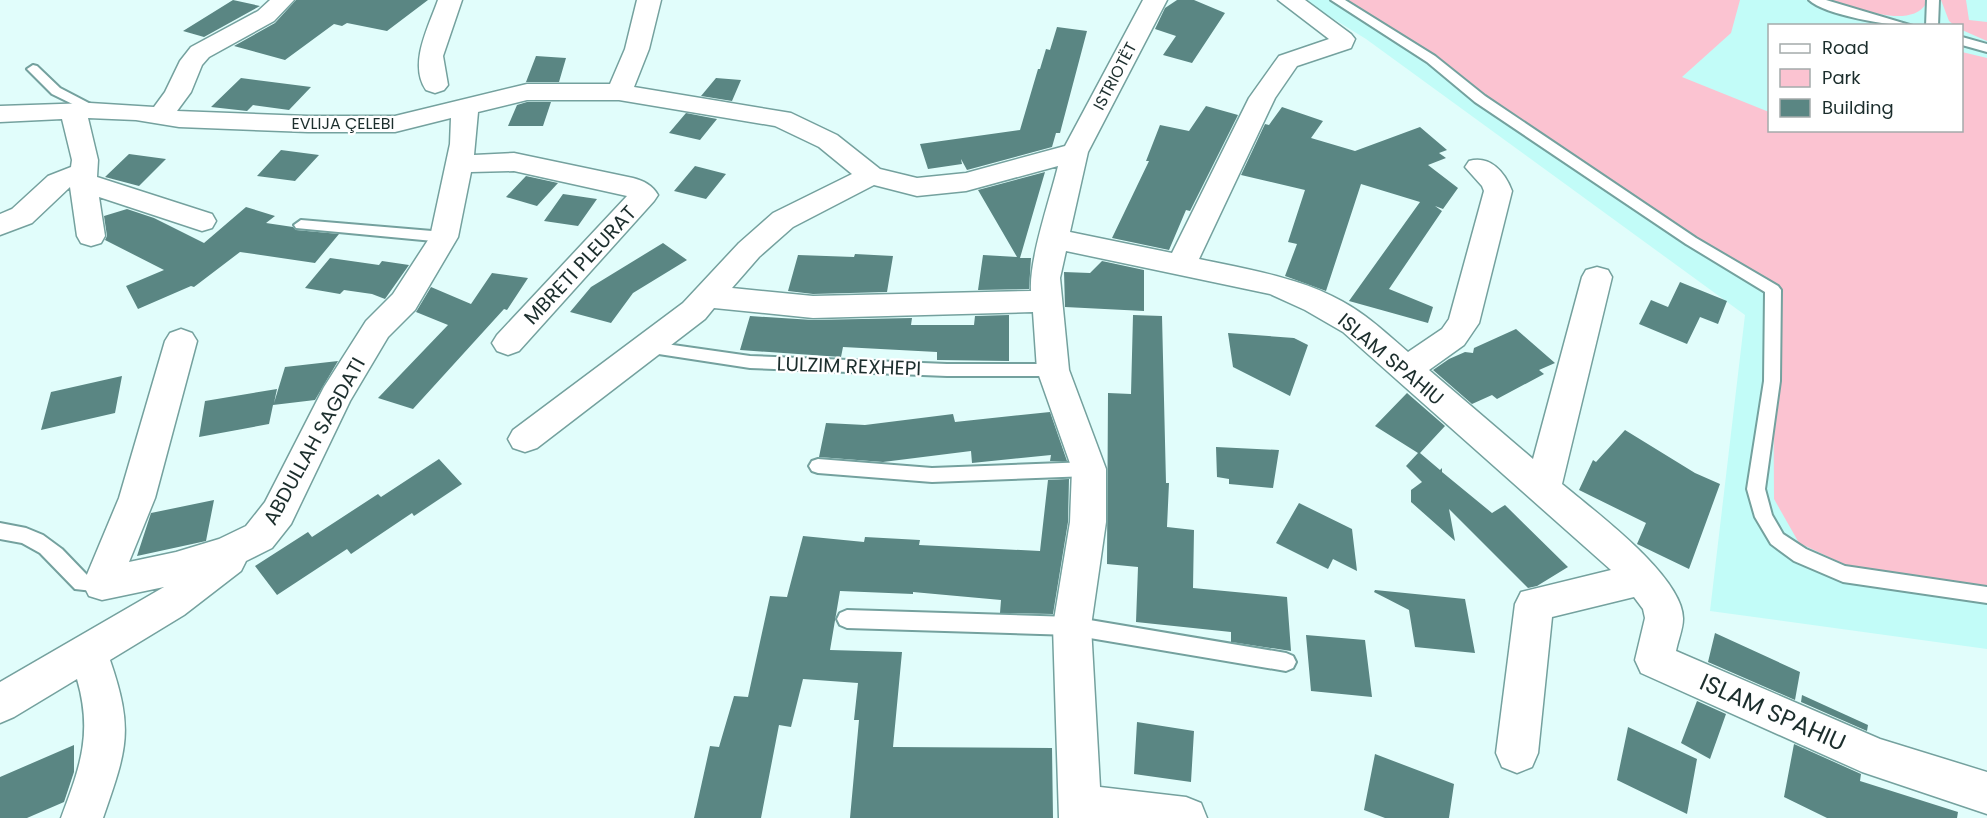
<svg xmlns="http://www.w3.org/2000/svg" width="1987" height="818" viewBox="0 0 1987 818" font-family="Poppins,sans-serif">
<style>
.built{fill:#c2fcf8;fill-rule:evenodd}
.green{fill:#fbc3d1}
.building{fill:#5a8683}
.lines{fill:none;stroke-linecap:round;stroke-linejoin:round}
.lane-casing{stroke:#74a19e;stroke-width:4}
.street-casing{stroke:#74a19e;stroke-width:3}
.lane{fill:#fff;fill-rule:evenodd}
.street{fill:#fff;fill-rule:evenodd}
.labels{text-anchor:middle;dominant-baseline:central;stroke-width:4.5;stroke-linejoin:round;paint-order:stroke}
.far-street-label{font-size:16px;fill:#1c2e2d;stroke:#fff}
.street-label{font-size:20px;fill:#1c2e2d;stroke:#fff}
.near-street-label{font-size:24px;fill:#1c2e2d;stroke:#fff}
</style>
<rect width="100%" height="100%" fill="#e1fdfb"/>
<path class="built" d="M1303 0H1987V649L1710 611 1745 315 1366 39ZM1770 26H1962V130H1770Z"/>
<path class="green" d="M1337 0H1740L1731 33 1682 77 1769 112 1770 130H1962V52L1987 58V594L1854 569 1799 543 1774 499 1773 290 1691 241 1431 59Z
M1832 0H1926V4C1909 30 1855 7 1832 0Z
M1941 0H1966L1969 20 1987 22V41L1962 30V26L1954 25 1949 21Z"/>
<path class="building" d="M233 0 260 6 204 37 183 31Z
M296 0H428L387 31 347 23 342 26 334 24 285 60 234 46 275 23Z
M1177 0H1194L1225 13 1192 63 1163 55 1176 36 1155 29 1165 8Z
M1057 27 1087 31 1060 133H1056L1052 147 967 170 961 159 962 164 928 169 920 144 1020 130 1038 69H1040L1046 49 1050 50Z
M536 56 566 58 559 82H526Z
M241 78 311 87 289 110 253 105 247 111 211 107Z
M716 78 741 80 732 101 701 96Z
M527 102H551L543 126H508L517 105Z
M1206 106 1238 115 1190 211 1186 210 1169 250 1112 238 1149 161H1146L1160 125 1189 131Z
M1282 107 1323 121 1311 138 1355 151 1420 127 1447 150 1439 153 1446 158 1428 165 1458 188 1443 209 1435 206 1442 211 1389 289 1433 307 1428 323 1349 301 1420 202 1361 184 1326 291 1285 276 1297 244 1288 242 1305 190 1241 175 1265 124 1269 125Z
M686 113 717 119 700 140 669 133Z
M281 150 319 155 295 181 257 176Z
M129 154 166 159 139 186 105 177Z
M695 166 726 174 706 199 674 191Z
M1045 172 1020 258H1031L1029 289 978 290 983 255 1017 257 978 190Z
M526 176 558 183 537 206 506 197Z
M563 194 597 199 578 226 544 221Z
M246 207 275 216 266 223 293 227 296 230 339 234 315 263 240 252 194 287 191 286 138 309 126 286 164 270 105 240 107 236 104 216 127 209 154 218 204 243Z
M663 243 687 260 633 293 611 323 570 312 591 287Z
M855 254 893 256 887 292 813 294 788 291 798 255 854 257Z
M330 258 379 265 382 261 409 265 385 299 372 294 344 290 340 294 305 288Z
M1102 261 1144 270V311L1065 307 1064 272 1090 273Z
M492 273 528 278 507 310 504 309 413 409 378 398 448 325 416 312 431 287 471 304Z
M1680 282 1727 301 1718 324 1700 317 1687 344 1639 324 1651 300 1668 307Z
M1009 315V361L937 360V352L843 347 841 357 740 350 750 316 813 320 912 318 911 325H974L975 316Z
M1133 315 1162 316 1166 483H1169L1167 527 1194 530 1193 588 1287 597 1291 651 1231 642V632L1136 622 1138 567 1107 564 1108 393 1131 394Z
M1516 329 1555 363 1539 370 1544 374 1497 399 1492 395 1472 404 1433 370 1449 359 1465 352 1473 353 1474 348Z
M1228 333 1294 338 1308 345 1290 396 1233 367Z
M338 361 315 400 273 405 269 424 199 437 205 401 277 389 274 403 285 367Z
M122 376 115 413 41 430 51 392Z
M1407 393 1445 426 1420 453 1440 470 1442 468V472L1492 513 1505 505 1568 567 1537 586 1528 588 1449 509 1455 541 1411 502V490L1422 482 1406 466 1418 453 1375 426Z
M1050 412 1067 461H1050L1051 455 972 463 971 451 883 462 819 457 826 423 865 425 953 414 955 422Z
M1625 430 1695 473 1720 484 1689 569 1637 544 1646 523 1579 490 1593 460 1596 462Z
M1216 447 1279 450 1273 488 1229 484V479L1217 477Z
M439 459 462 484 414 516 412 513 351 554 347 549 277 595 255 566 308 532 312 537 378 494 381 497Z
M1069 479 1068 522 1053 614 1000 613 1001 600 913 592V594L840 591 830 650 902 652 893 747 1052 748 1053 818H850L859 720H854L858 683 803 679 791 727 779 725 761 818H694L710 746 719 747 734 696 748 697 770 596 787 597 803 536 864 542 865 537 920 540 919 545 1040 551 1048 480Z
M214 500 206 541 137 556 151 513Z
M1299 503 1352 529 1357 571 1333 559 1328 569 1276 543Z
M1375 590 1465 599 1475 653 1415 647 1409 610 1374 592Z
M1715 633 1800 672 1795 700 1708 662Z
M1306 635 1365 640 1372 697 1311 691Z
M1802 695 1868 725 1867 731 1801 702Z
M1697 701 1726 714 1710 759 1681 743Z
M1137 722 1194 731 1191 782 1134 774Z
M1628 727 1697 759 1687 814 1617 780Z
M1794 744 1861 774 1860 781 1958 812 1957 818H1827L1784 797Z
M74 745V772L64 802 27 818H0V777Z
M1375 754 1454 784 1449 818H1385L1364 810Z"/>
<g class="lines">
<g class="lane-casing">
<path id="lane" d="M1331 0H1345L1435 56 1485 96 1696 238 1778 286 1781 290 1780 381 1765 489 1772 515 1783 534 1806 549 1845 566 1987 587V603L1843 582 1794 561 1771 544 1755 517 1747 489 1764 381 1765 292 1686 244 1475 102 1427 62Z
M1809 0H1826L1913 26C1890 26 1825 15 1809 0Z
M1927 0H1939L1938 26H1926Z
M1962 37 1987 44V52L1962 45Z
M33 65 37 66 60 88 106 112 100 116 95 115 52 94 27 69Z
M301 220 444 232 451 237 444 242 296 228 294 225Z
M645 341 750 356 947 364H1053L1059 366 1061 370 1059 374 1053 376H947L750 368 639 351 637 347 639 343Z
M818 459 932 468 1089 462 1095 464 1098 469 1095 474 1089 476 932 482 818 473 812 471 809 466 812 461Z
M0 523 26 528 43 535 62 549 87 575 109 578 111 584 109 590 102 592 75 589 40 553 22 543 0 539Z
M847 610 1072 617 1286 653 1293 656 1296 662 1293 668 1286 671 1072 635 847 628 840 625 837 619 840 613Z"/>
</g>
<g class="street-casing">
<path id="street" d="M270 0H294L274 21 209 57 202 65 191 92 177 111 308 116H395L527 84H610L625 49 637 0H661L649 49 634 87 791 113 837 135 880 169 917 178 966 173 1065 146 1143 0H1167L1088 152 1070 232 1172 253 1249 98 1279 56 1329 39 1278 0H1305L1351 34 1355 39 1351 48 1297 66 1275 98 1199 259C1256 271 1317 280 1365 316 1380 327 1394 340 1408 352L1442 329 1449 319 1484 191 1482 186 1465 167 1469 161C1490 155 1505 172 1512 191L1479 323 1464 345 1429 370 1533 459 1582 277 1586 270 1597 267 1608 270 1612 277 1562 484C1593 510 1684 577 1683 619 1683 629 1678 640 1676 651L1880 739 1987 772V814L1862 772 1641 673 1635 660 1645 618 1643 609 1634 597 1552 617 1538 753 1532 767 1517 773 1502 767 1496 753 1515 604 1521 592 1611 570 1343 332 1305 310 1270 294 1066 251 1060 278 1069 370 1106 469V522L1091 626 1100 787 1186 797 1201 803 1207 818H1059L1053 626 1070 522 1072 469 1037 370 1033 312 813 318 714 308 705 319 537 448 525 452 513 448 508 439 513 430 683 303 739 243 773 213 852 174 819 147 775 126 619 100H527L478 112 474 155 514 153 633 178C644 181 652 185 658 195L654 201 519 351 508 355 497 351 492 343 497 335 627 196 514 171 471 172 458 237 415 310 388 337 350 401 291 524 272 548 246 561 241 571 184 615 110 660C134 730 127 749 103 818H61C80 767 93 734 77 679L14 717 0 723V682L164 587 102 600 89 596 83 584 119 498 165 341 170 333 181 329 192 333 197 341 155 498 129 562 176 552 219 539 246 526 265 502 324 387 366 321 393 294 430 237 450 144 451 118 395 132H308L179 127 136 120 88 118 98 160 97 177 212 214 216 221 212 228 202 231 99 197 105 236 101 243 91 246 81 243 77 236 70 187 32 223 0 235V214L12 209 48 176 71 167 72 160 62 119 0 122V106L90 103 154 107 165 92 180 61 191 47 258 11ZM1058 166C1050 199 1029 259 1031 291L813 296 732 288 759 257 793 227 874 185 917 196 966 191Z
M438 0H462L443 56 448 85 444 90 435 93 426 90C408 64 429 26 438 0Z"/>
</g>
<use href="#lane" class="lane"/>
<use href="#street" class="street"/>
</g>
<g class="labels">
<g class="far-street-label">
<text transform="translate(1115 76) rotate(-62)">ISTRIOTËT</text>
<text x="343" y="123">EVLIJA ÇELEBI</text>
</g>
<g class="street-label">
<text transform="translate(580 265) rotate(-47)">MBRETI PLEURAT</text>
<text transform="translate(1391 359) rotate(40)">ISLAM SPAHIU</text>
<text transform="translate(849 366) rotate(2)">LULZIM REXHEPI</text>
<text transform="translate(314 441) rotate(-61)">ABDULLAH SAGDATI</text>
</g>
<g class="near-street-label">
<text transform="translate(1773 712) rotate(24)">ISLAM SPAHIU</text>
</g>
</g>
<rect x="1768" y="24" width="195" height="108" fill="#ffffff" stroke="#a4abab" stroke-width="1.5"/>
<rect x="1780" y="44" width="30" height="9" fill="#ffffff" stroke="#a4abab" stroke-width="1.5"/>
<text x="1822" y="54" font-size="18" fill="#1c2e2d">Road</text>
<rect x="1780" y="69" width="30" height="18" fill="#fbc3d1" stroke="#a4abab" stroke-width="1.5"/>
<text x="1822" y="84" font-size="18" fill="#1c2e2d">Park</text>
<rect x="1780" y="99" width="30" height="18" fill="#5a8683" stroke="#a4abab" stroke-width="1.5"/>
<text x="1822" y="114" font-size="18" fill="#1c2e2d">Building</text>
</svg>
